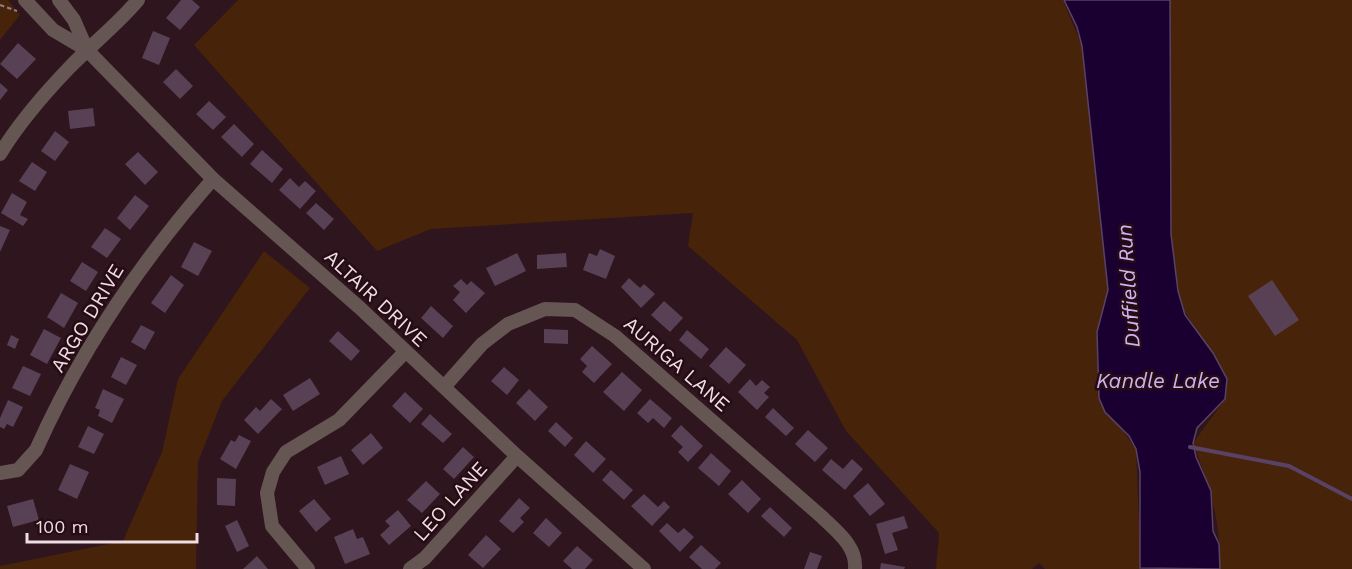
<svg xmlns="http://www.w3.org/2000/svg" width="1352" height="569" viewBox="0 0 1352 569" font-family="'Work Sans',sans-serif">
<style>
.green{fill:#472309}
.water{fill:#190031;stroke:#5a4266;stroke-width:1.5}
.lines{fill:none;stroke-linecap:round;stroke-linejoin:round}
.stream{stroke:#5a4266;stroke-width:4}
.building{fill:#584155}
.path{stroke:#957e85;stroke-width:2;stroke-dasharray:4.5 3;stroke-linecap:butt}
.minor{stroke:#655654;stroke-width:14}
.labels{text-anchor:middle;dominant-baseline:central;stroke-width:5;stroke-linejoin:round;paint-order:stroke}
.street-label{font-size:20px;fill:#f0dde2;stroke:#250c15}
.water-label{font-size:21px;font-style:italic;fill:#cdb3f1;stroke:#250c15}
</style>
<rect width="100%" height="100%" fill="#2f151e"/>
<path class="green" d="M0 0H8L20 15 0 40Z
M238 0H1063L1082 46 1108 282 1107 301 1097 332 1099 398 1136 449 1141 569H1045L1039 563 1032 569H936L939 533 846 431 797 340 688 246 693 213 431 229 377 251 194 45Z
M1170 0H1352V569H1219C1223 526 1208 482 1193 443L1225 399 1227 379 1180 304 1171 234Z
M264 251 310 288 222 401 198 462 196 569H0V566L123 541 162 452 178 379Z"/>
<path class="water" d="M1064 0H1170L1171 234 1178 291 1185 315 1213 353 1227 379 1225 399 1197 428 1193 443 1196 457 1211 491 1213 531 1219 544 1220 569 1140 568V472L1136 449 1129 436 1105 412 1099 398 1097 332 1108 290 1082 46 1077 27Z"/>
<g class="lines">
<path class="stream" d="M1190 447 1289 466 1352 499"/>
</g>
<path class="building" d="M181 0H192L200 7 180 30 166 18Z
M153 31 170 38 159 65 142 58Z
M18 43 36 59 17 79 0 64Z
M176 69 193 86 180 99 163 82Z
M0 83 8 90 0 100Z
M209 101 226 117 213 130 196 114Z
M93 108 95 126 70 129 68 111Z
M234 124 254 144 242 157 221 137Z
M55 131 69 142 55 161 41 151Z
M262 150 283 169 272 183 250 164Z
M138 152 158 172 145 185 125 164Z
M32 162 47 172 35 191 19 181Z
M290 178 299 187 305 181 316 191 300 209 279 190Z
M12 193 27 202 20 215 28 219 23 226 1 213Z
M135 195 149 206 130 230 117 218Z
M316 203 334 219 324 230 306 213Z
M0 226 10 230 0 252Z
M105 228 121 239 107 258 91 247Z
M194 242 212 251 198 276 181 267Z
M600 249 615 256 606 279 583 270 589 253 597 256Z
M517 253 526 271 495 286 486 268Z
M566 253 567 267 537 269V255Z
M82 262 98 272 86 291 70 281Z
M171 275 184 285 165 313 151 303Z
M629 278 640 288 644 284 655 294 641 308 621 287Z
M461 279 467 285 471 281 485 293 466 313 453 300 460 292 453 286Z
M1272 280 1299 320 1275 336 1248 296Z
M61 293 78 303 64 328 47 317Z
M664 301 683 318 670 332 651 315Z
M431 306 453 326 443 338 421 318Z
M141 325 155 332 145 350 131 342Z
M44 329 61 338 47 364 30 355Z
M544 329 568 330V344L544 343Z
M687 330 709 349 701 359 679 340Z
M338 331 360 351 351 361 329 341Z
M11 335 19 339 15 349 7 345Z
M592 346 612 364 594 383 582 372 587 366 580 359Z
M726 347 746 365 729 384 709 366Z
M121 357 137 365 126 385 111 377Z
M23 366 41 374 30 396 12 388Z
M504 367 519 380 507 395 491 381Z
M622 372 642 390 624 411 603 392Z
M310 378 320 394 293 411 283 395Z
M750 379 756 386 762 380 770 387 764 393 769 397 757 410 738 392Z
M103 389 124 399 112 423 98 416 100 410 95 408Z
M529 389 548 407 535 421 516 403Z
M405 392 423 409 410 423 392 406Z
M271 399 282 409 258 434 244 420 256 407 260 411Z
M650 399 672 418 664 428 653 418 648 423 637 413Z
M8 400 23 407 13 427 7 424 4 429 0 427V418Z
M773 408 794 428 786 436 765 417Z
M430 414 452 434 443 443 421 424Z
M556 422 573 438 565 447 548 431Z
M681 425 703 446 688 462 678 452 683 447 671 436Z
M88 426 104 434 94 454 78 447Z
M808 430 828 448 815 462 795 444Z
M371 433 383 448 363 465 351 450Z
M239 435 251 441 236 469 220 459 231 440 235 442Z
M586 441 606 459 593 473 574 455Z
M463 447 474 457 454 479 443 469Z
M711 453 731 471 719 486 698 468Z
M341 456 349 474 325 485 317 467Z
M831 459 843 469 852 459 863 469 845 490 822 470Z
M70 464 89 472 77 499 58 490Z
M611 470 633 490 624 500 602 480Z
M217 478 236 479 235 506 217 505Z
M742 480 761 499 748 513 728 494Z
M426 481 440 494 422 513 407 500Z
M868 483 885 504 870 516 853 496Z
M644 494 658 507 664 501 670 507 652 526 631 506Z
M519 498 530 508 520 518 524 522 513 533 499 521Z
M33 499 39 520 13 527 7 506Z
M314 499 331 519 316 532 299 511Z
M770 507 792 528 784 537 761 516Z
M398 510 411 526 389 545 380 535 390 526 385 521Z
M904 516 908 528 892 533 898 550 885 554 876 524Z
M546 518 562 533 549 547 533 533Z
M237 520 249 546 237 552 225 526Z
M667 523 678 533 684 528 694 537 680 552 659 531Z
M353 529 357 539 363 537 370 554 345 564 334 537Z
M486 535 501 549 483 568 468 555Z
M701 545 721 563 715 569H702L689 557Z
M577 546 593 560 585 569H572L563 561Z
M810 552 822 556 817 569H804Z
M257 556 268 569H243Z
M881 563 905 567 904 569H880Z"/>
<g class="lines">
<path class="path" d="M0 5 17 11"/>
<path class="minor" d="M25 0 53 30 87 50 213 179 360 308 517 456 644 569
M59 0 74 20 87 50
M0 154C19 123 44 94 69 68 92 44 117 25 138 0
M444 387 482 344 508 324 545 309 575 310 615 336 822 517C837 532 857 546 855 569
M0 473 18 470 36 450C81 349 141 261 213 179
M308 569 272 526 267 493 273 472 286 452 339 420 405 352
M410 569 425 558 517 456"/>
</g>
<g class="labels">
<g class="street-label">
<text transform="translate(376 298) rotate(43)">ALTAIR DRIVE</text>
<text transform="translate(87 318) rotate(-59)">ARGO DRIVE</text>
<text transform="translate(677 364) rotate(41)">AURIGA LANE</text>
<text transform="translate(450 501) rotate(-48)">LEO LANE</text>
</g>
<g class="water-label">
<text transform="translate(1128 286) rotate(-94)">Duffield Run</text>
<text x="1158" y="380">Kandle Lake</text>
</g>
</g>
<path d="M27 533v9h170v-9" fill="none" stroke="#f0dde2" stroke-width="3"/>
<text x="36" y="533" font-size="18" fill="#f0dde2" stroke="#250c15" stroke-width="4.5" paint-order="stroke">100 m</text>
</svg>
